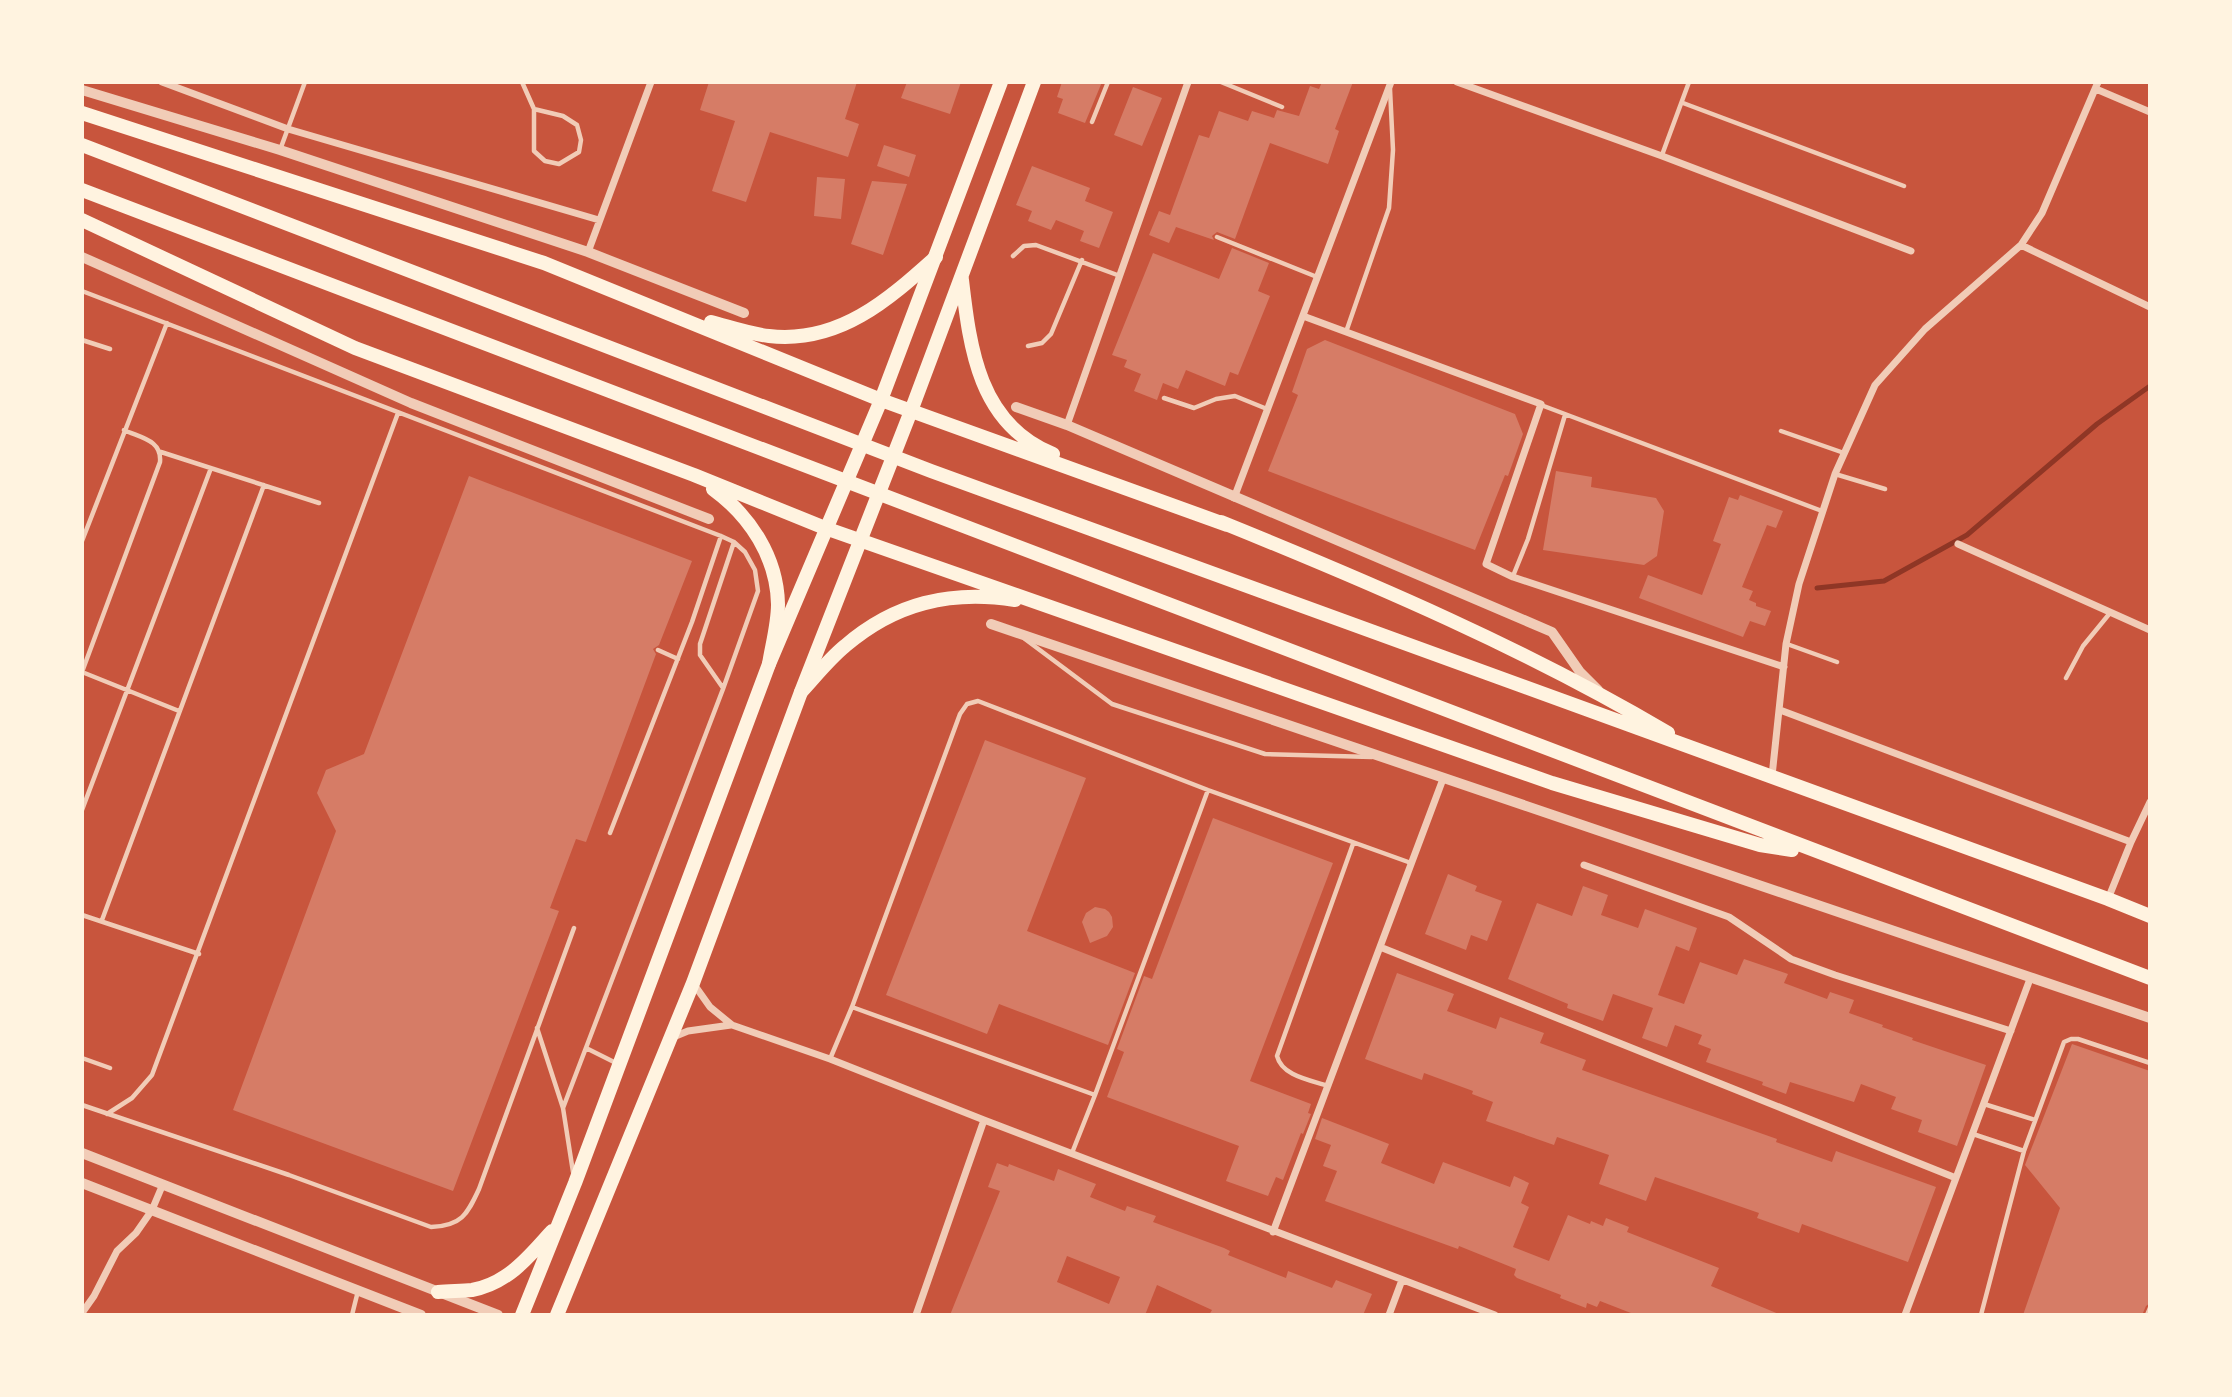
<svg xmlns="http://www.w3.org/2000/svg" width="2232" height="1397" viewBox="0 0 2232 1397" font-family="Quicksand,sans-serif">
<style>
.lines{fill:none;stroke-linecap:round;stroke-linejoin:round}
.stream{stroke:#8f3625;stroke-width:5}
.building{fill:#d67c66;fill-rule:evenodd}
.service{stroke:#f1ccb7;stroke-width:4.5}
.minor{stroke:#f1ccb7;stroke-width:7}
.tertiary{stroke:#f1ccb7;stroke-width:10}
.primary{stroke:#fff3e0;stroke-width:14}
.trunk{stroke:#fff3e0;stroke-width:14}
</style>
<rect width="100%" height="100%" fill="#c8553d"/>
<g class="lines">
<path class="stream" d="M1817 588 1884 581 1967 535 2097 424 2150 386"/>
</g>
<path class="building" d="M709 82H857L845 119 859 124 848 157 770 132 746 202 712 191 735 121 700 110Z
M907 82H961L950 114 901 98Z
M1062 82H1102L1085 123 1058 113 1063 99 1057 97Z
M1322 82H1353L1335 129 1339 131 1328 164 1270 143 1235 239 1217 232 1212 236 1214 240 1176 227 1169 243 1149 235 1159 211 1170 215 1199 135 1209 138 1219 111 1248 121 1252 111 1274 118 1277 110 1299 116 1310 86 1319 89Z
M1133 87 1162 98 1142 146 1114 135Z
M884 145 916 155 909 177 877 166Z
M1032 166 1090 188 1085 201 1113 212 1099 248 1080 241 1084 231 1056 220 1051 230 1028 221 1032 211 1016 205Z
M817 177 845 179 841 219 814 216Z
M872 181 907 184 883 255 851 244Z
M1232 248 1269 263 1258 291 1270 296 1238 375 1230 372 1225 386 1186 370 1178 389 1163 383 1157 400 1134 391 1141 374 1124 367 1127 360 1112 355 1153 253 1219 279Z
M1325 340 1515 414 1523 434 1508 476 1505 475 1475 550 1268 471 1298 395 1292 392 1307 349Z
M1556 471 1592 477 1591 487 1656 498 1664 511 1657 556 1644 565 1543 550Z
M469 476 692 561 659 645 653 649 656 654 586 842 576 839 550 908 559 911 453 1191 233 1110 336 831 317 793 326 770 364 754Z
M1740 495 1783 511 1776 528 1767 525 1742 587 1753 591 1749 600 1756 603V606L1771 611 1765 626 1750 621 1743 637 1639 598 1648 575 1702 595 1721 544 1713 541 1729 497 1738 500Z
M985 740 1086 778 1027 931 1135 973 1108 1045 999 1004 987 1034 886 995Z
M1213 818 1333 863 1250 1081 1311 1104 1308 1113 1311 1114 1303 1134 1301 1133 1283 1180 1276 1177 1268 1196 1226 1181 1239 1146 1107 1097 1124 1052 1117 1049 1144 976 1152 979Z
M1448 874 1477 886 1475 891 1502 901 1487 941 1471 935 1466 950 1425 934Z
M1583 886 1608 895 1601 915 1638 928 1645 909 1697 928 1689 951 1676 946 1658 995 1684 1004 1700 962 1737 975 1744 959 1788 974 1784 983 1827 999 1830 992 1854 1000 1849 1013 1883 1025 1882 1027 1913 1038 1912 1040 1986 1065 1957 1146 1918 1132 1922 1120 1891 1109 1896 1097 1861 1084 1854 1102 1790 1082 1786 1094 1762 1085 1763 1082 1706 1062 1711 1049 1698 1044 1702 1035 1675 1025 1667 1047 1642 1038 1653 1008 1613 994 1603 1021 1567 1008 1568 1004 1508 979 1537 903 1572 916Z
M1095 907 1105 909 1109 912 1112 917 1113 927 1107 936 1090 943 1082 922 1086 913Z
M1397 973 1454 994 1447 1011 1496 1029 1500 1017 1544 1033 1540 1043 1586 1060 1582 1070 1777 1139 1776 1142 1832 1162 1836 1151 1936 1187 1908 1262 1802 1224 1799 1233 1757 1218 1759 1213 1655 1177 1646 1201 1599 1184 1609 1155 1557 1137 1554 1145 1486 1121 1493 1102 1472 1094 1473 1091 1424 1073 1422 1080 1365 1059Z
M2072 1044 2150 1071V1303L2146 1306 2142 1315H2023L2060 1208 2025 1165Z
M1322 1118 1389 1144 1381 1163 1434 1184 1443 1162 1510 1187 1514 1176 1529 1183 1521 1203 1529 1207 1513 1247 1549 1261 1568 1215 1590 1224 1591 1221 1603 1226 1606 1218 1629 1227 1627 1232 1719 1268 1711 1286 1781 1315H1636L1600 1301 1597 1307 1587 1303 1586 1308 1560 1298 1561 1295 1517 1278 1514 1275 1516 1269 1459 1246 1458 1249 1325 1201 1337 1171 1323 1166 1331 1145 1315 1139Z
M997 1163 1008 1167 1009 1164 1054 1181 1058 1169 1096 1184 1090 1197 1125 1211 1127 1206 1156 1216 1153 1222 1224 1248 1230 1251 1228 1255 1286 1278 1288 1271 1332 1288 1336 1280 1372 1294 1363 1315H1209L1212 1310 1157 1285 1145 1315H950L1000 1191 988 1187ZM1067 1256 1120 1277 1109 1304 1057 1282Z"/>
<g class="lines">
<path class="service" d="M522 82 534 109V151L545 161 559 164 579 152 581 140 577 125 563 116 534 109
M1221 82 1282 107
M1683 103 1904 186
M1092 122 1108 82
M280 150 305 82
M1662 155 1689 82
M1217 237 1317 277
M1013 256 1024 246 1036 245 1120 276
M82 291 721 536 734 542 745 552 755 570 758 591 723 689 563 1108
M1346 332 1389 208 1393 150 1390 89
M82 340 110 349
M1028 346 1042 343 1051 334 1082 260
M1164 398 1194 408 1216 399 1235 396 1267 409
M1541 405 1822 511
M1781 431 1844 453
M161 452 319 503
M1835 474 1885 489
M82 541 167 323
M1513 576 1528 539 1565 415
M1025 639 1112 704 1265 754 1372 757
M1787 644 1837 662
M658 650 678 659
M82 672 160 462C162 440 141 438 124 430
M82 672 179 711
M2066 678 2083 646 2110 613
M723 688 700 655V644L734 542
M82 810 211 468
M610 833 692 622 721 536
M82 915 199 954
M102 920 264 485
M852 1007 1095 1095 1072 1153
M537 1028 563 1108 573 1172
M586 1048 618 1064
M82 1058 110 1068
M830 1059 852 1007 960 714 967 704 978 701 1208 790 1411 863
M1328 1086C1310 1080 1282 1076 1277 1056L1353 844
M1095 1095 1208 790
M1984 1104 2035 1120
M82 1105 289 1175 431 1227C461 1226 467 1215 479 1189L574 928
M107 1114 132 1098 152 1075 398 413
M1973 1134 2024 1151
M352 1315 358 1291
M1981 1315 2024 1151 2064 1042 2071 1039H2078L2150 1063
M2147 1315 2150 1308"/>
<path class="minor" d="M162 82 288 129 599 220
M1457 82 1662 156 1911 251
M2096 89 2150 112
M2021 245 2150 307
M588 252 651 82
M1303 316 1541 404 1486 564 1513 577 1784 667
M1067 425 1188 82
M1234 498 1391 82
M1958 544 2150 630
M1780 710 2131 842
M1772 776 1786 644 1799 584 1835 474 1875 385 1925 329 2021 245 2042 213 2098 82
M1584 865 1729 917 1791 959 1835 975 2011 1031
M2108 899 2131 842 2150 802
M1380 947 1956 1178
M693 983 710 1007 732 1025 830 1059 984 1120 1495 1315
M671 1038 688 1031 731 1025
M1273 1232 1443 779
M82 1313 94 1296 117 1251 136 1233 152 1210 163 1184
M916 1315 984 1120
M1389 1315 1402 1280
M1905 1315 2030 979"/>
<path class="tertiary" d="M82 90 280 150 588 252 744 313
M82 257 411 403 709 519
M1016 407 1067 425 1552 632 1580 672 1598 690
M991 624 2150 1018
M82 1153 498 1315
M82 1183 421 1315"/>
<path class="primary" d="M438 1292C449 1291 461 1291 472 1290 507 1284 530 1256 552 1231
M522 1315 575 1183 769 664 881 400 1001 82
M557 1315 693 983 801 692 911 411 1034 82"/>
<path class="trunk" d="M82 113 544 263 881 400 1227 525
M82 145 931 471 2108 899 2150 916
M82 190 2150 978
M82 220 355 348 694 475 825 528 1552 783 1760 845 1792 850
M962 280C970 349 979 424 1053 454
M711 322C730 327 750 334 769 336 839 344 888 300 936 257
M713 489C750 516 777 557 778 604 778 624 772 645 769 664
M1221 522C1374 584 1526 649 1668 733
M801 692C815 677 829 659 845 646 895 603 950 590 1015 600"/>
</g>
<rect width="2232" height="1397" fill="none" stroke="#fff3e0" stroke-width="168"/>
</svg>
